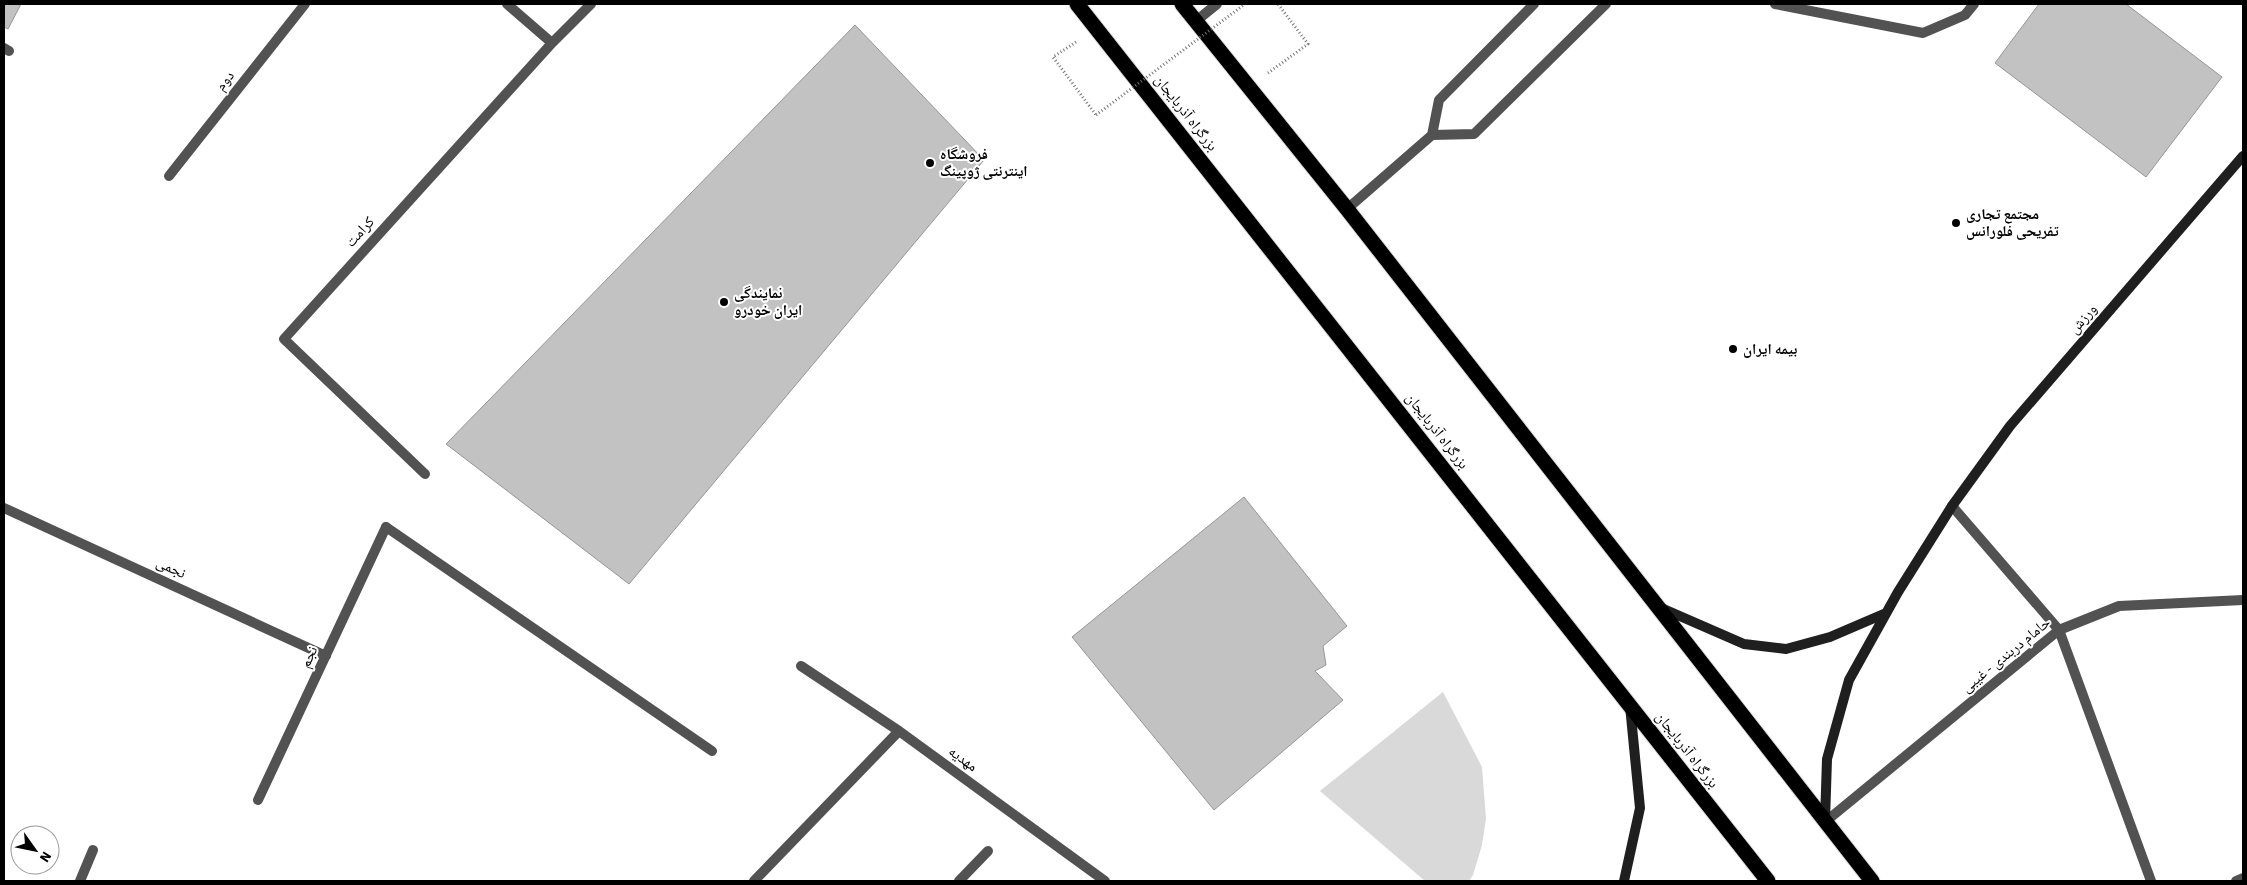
<svg xmlns="http://www.w3.org/2000/svg" width="2247" height="885" viewBox="0 0 2247 885" font-family="'Source Sans 3','Noto Naskh Arabic',sans-serif">
<style>
.green{fill:#d9d9d9}
.building{fill:#c2c2c2;stroke:#969696}
.lines{fill:none;stroke-linecap:round;stroke-linejoin:round}
.highway-casing{stroke:#dbdbdb;stroke-width:17}
.path{stroke:#747474;stroke-width:3;stroke-dasharray:1 2.5;stroke-linecap:butt}
.lane{stroke:#525252;stroke-width:10}
.street{stroke:#525252;stroke-width:10}
.secondary{stroke:#1f1f1f;stroke-width:10}
.highway{stroke:#000;stroke-width:15}
.path-bridge{stroke:#747474;stroke-width:3;stroke-dasharray:1 2.5;stroke-linecap:butt}
.poi-dot{fill:#000;stroke:#fff;stroke-width:2}
.labels{text-anchor:middle;dominant-baseline:central;stroke-width:4;stroke-linejoin:round;paint-order:stroke}
.street-label{font-size:15px;fill:#000;stroke:#fff}
.poi-label{font-size:15px;font-weight:bold;fill:#000;stroke:#fff;text-anchor:start}
</style>
<rect width="100%" height="100%" fill="#fff"/>
<path class="green" d="M1443 692 1482 767 1486 819 1482 845 1473 875 1469 881H1425L1320 791Z"/>
<path class="building" d="M4 4H21L8 29 4 27Z
M2039 4H2126L2222 77 2146 177 1995 63Z
M855 25 984 160 629 584 446 444Z
M1244 497 1347 626 1323 646 1326 665 1315 671 1343 700 1214 810 1072 637Z"/>
<g class="lines">
<g class="highway-casing">
<path id="highway" d="M1077 4 1768 881
M1182 4 1347 209 1872 881"/>
</g>
<path class="path" d="M1076 42 1053 57 1096 115
M1268 73 1308 44 1278 4"/>
<path class="lane" d="M507 4 552 43
M1196 21 1217 4
M169 176 305 4
M425 474 284 339 552 43 591 4
M386 527 712 751
M2236 881 2243 878"/>
<path class="street" d="M1775 4 1923 33 1965 15 1974 4
M4 48 9 51
M1432 135 1474 134 1606 4
M1347 209 1432 135 1439 100 1534 4
M1952 506 2059 630 2151 881
M4 508 326 656
M801 666 899 731 1105 881
M258 800 386 527
M1825 822 2059 630 2119 606 2243 600
M80 881 93 850
M754 881 899 731
M959 881 988 851"/>
<path class="secondary" d="M1659 607 1744 644 1786 649 1830 637 1886 613
M1825 821 1827 759 1849 680 1898 592 1952 506 2010 426 2243 156
M1624 881 1640 808 1630 706"/>
<use href="#highway" class="highway"/>
<path class="path-bridge" d="M1096 115 1245 4"/>
</g>
<g class="poi-dot">
<circle cx="930" cy="163" r="5"/>
<circle cx="1956" cy="223" r="5"/>
<circle cx="724" cy="302" r="5"/>
<circle cx="1733" cy="349" r="5"/>
</g>
<g class="labels">
<g class="street-label">
<text transform="translate(225 81) rotate(-52)">دوم</text>
<text transform="translate(1186 113) rotate(52)">بزرگراه آذربایجان</text>
<text transform="translate(360 232) rotate(-48)">کرامت</text>
<text transform="translate(2083 319) rotate(-49)">ورزش</text>
<text transform="translate(1437 431) rotate(52)">بزرگراه آذربایجان</text>
<text transform="translate(171 568) rotate(25)">نجمی</text>
<text transform="translate(2006 655) rotate(-39)">حامام دربندی - غیبی</text>
<text transform="translate(309 657) rotate(-65)">نجم</text>
<text transform="translate(1687 750) rotate(52)">بزرگراه آذربایجان</text>
<text transform="translate(963 759) rotate(36)">مهدیه</text>
</g>
<g class="poi-label">
<text x="940" y="154">فروشگاه<tspan x="940" dy="17">اینترنتی ژوپینگ</tspan></text>
<text x="1966" y="214">مجتمع تجاری<tspan x="1966" dy="17">تفریحی فلورانس</tspan></text>
<text x="734" y="293">نمایندگی<tspan x="734" dy="17">ایران خودرو</tspan></text>
<text x="1743" y="349">بیمه ایران</text>
</g>
</g>
<rect width="2247" height="885" fill="none" stroke="#000000" stroke-width="10"/>
<g transform="translate(35 850) rotate(123)"><circle r="24" fill="#ffffff" stroke="#999999"/>
<path d="M0-4L9 19L0 12L-9 19Z" fill="#000000"/>
<text y="-8" font-size="14" font-weight="bold" text-anchor="middle" fill="#000000">N</text>
</g>
</svg>
